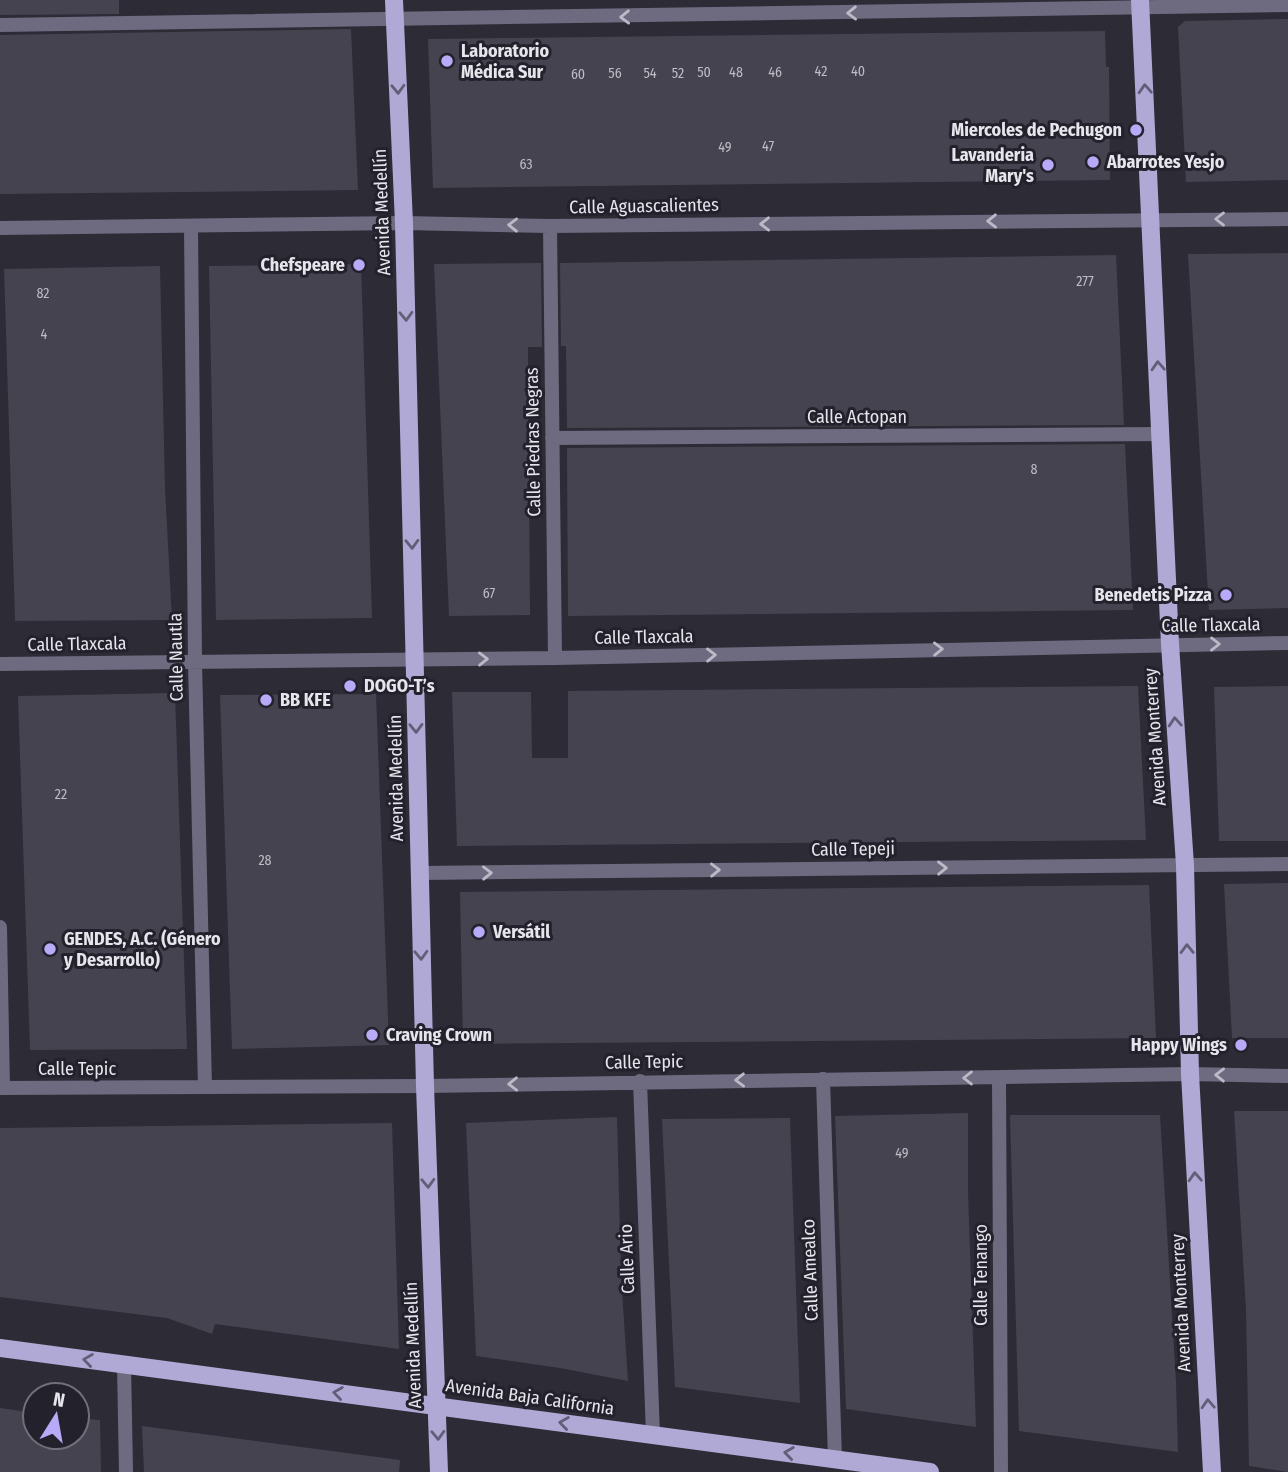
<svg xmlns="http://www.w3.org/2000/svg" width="1288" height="1472" viewBox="0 0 1288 1472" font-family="'Fira Sans Condensed',sans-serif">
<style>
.building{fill:#45434f}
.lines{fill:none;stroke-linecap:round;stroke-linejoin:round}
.street{stroke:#6e6b80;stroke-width:14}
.primary{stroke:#b0a9d5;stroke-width:18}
.oneway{stroke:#bcbac6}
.oneway2{stroke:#625e78}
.poi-dot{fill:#b9aaf7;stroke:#23212c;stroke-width:2.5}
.labels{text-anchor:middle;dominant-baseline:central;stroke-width:6;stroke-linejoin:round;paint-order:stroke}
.number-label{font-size:14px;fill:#bebcc5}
.poi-label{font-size:18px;font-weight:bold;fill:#e6e5ec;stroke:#23212c;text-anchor:start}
.street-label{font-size:18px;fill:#e6e5ec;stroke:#23212c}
</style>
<rect width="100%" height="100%" fill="#2c2b36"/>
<path class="building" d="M0 0H119V14L0 15Z
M1288 19V180L1186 182 1178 27 1185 21Z
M351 29 358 190 0 194V35Z
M1105 31 1106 67H1109L1110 180 433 188 428 39Z
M1288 253V608L1209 610 1188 254Z
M1116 255 1124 425 567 428 566 346H561L560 263Z
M541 263 542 347H528L530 615 449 616 434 264Z
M361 264 372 618 216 620 209 266Z
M160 266 165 488 172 620 15 621 4 269Z
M1125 444 1133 610 568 616 567 448Z
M1138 686 1146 840 457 846 452 692H531L532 758H568V691Z
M1288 686V841H1219L1214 687Z
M175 693 187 1049 30 1050 18 696Z
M376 694 389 1045 232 1049 220 695Z
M1288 883V1038H1232L1224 884Z
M1149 885 1156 1038 463 1044 460 892Z
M1234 1111H1288V1472L1249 1466 1246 1310Z
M968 1113V1191L976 1427 846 1409 835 1116Z
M1010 1115H1160L1176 1382 1178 1452 1019 1431Z
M617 1117 621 1276 628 1381 560 1368 476 1356 466 1123Z
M790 1118 800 1403 675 1387 662 1119Z
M392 1123 399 1349 215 1324 212 1334 167 1318 0 1297V1128Z
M0 1408 35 1413V1437H77V1418L100 1420 101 1472H0Z
M142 1426 400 1460 399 1472H144Z"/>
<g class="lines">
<path class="street" d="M0 25 1288 5
M191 226 195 662 205 1087
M550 226 555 658
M0 228 404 223 550 226 1288 219
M552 438 1162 434
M0 664 555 658 1288 643
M419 873 1288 864
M0 927 3 1088
M999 1078 1001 1472
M823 1079 835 1459
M640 1081 653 1435
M0 1088 425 1086 1190 1074 1288 1076
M124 1364 126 1472"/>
<path class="primary" d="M394 0 404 223 425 1086 439 1472
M1140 0 1170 644 1185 865 1190 1074 1212 1472
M0 1348 930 1472"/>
</g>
<defs><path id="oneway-chevron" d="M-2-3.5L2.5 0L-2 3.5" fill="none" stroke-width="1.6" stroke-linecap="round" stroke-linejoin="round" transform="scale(1.75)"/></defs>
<g class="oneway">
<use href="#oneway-chevron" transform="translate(852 13) rotate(179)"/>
<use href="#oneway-chevron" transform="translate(625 17) rotate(179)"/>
<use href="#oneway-chevron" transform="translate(1220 219) rotate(180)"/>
<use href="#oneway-chevron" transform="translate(992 221) rotate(179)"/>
<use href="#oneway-chevron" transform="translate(765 224) rotate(179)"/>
<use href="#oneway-chevron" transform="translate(513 225) rotate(-179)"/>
<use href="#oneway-chevron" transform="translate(1215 644)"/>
<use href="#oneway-chevron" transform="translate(938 649) rotate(-1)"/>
<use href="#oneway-chevron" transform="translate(711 655) rotate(-1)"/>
<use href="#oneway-chevron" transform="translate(483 659) rotate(-1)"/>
<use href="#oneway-chevron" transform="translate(942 868) rotate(-1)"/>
<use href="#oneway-chevron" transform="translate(715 870) rotate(-1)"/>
<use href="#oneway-chevron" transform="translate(487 873) rotate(-1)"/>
<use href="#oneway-chevron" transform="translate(1220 1075) rotate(-179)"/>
<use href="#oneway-chevron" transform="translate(968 1078) rotate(180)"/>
<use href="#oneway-chevron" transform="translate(740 1080) rotate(179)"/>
<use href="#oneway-chevron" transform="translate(513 1084) rotate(179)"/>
</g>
<g class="oneway2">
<use href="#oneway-chevron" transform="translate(398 89) rotate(88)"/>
<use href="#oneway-chevron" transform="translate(1145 89) rotate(-93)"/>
<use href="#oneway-chevron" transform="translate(406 316) rotate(88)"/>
<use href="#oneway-chevron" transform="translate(1158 366) rotate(-93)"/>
<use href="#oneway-chevron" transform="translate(412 544) rotate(88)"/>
<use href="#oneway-chevron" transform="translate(1175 722) rotate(-94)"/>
<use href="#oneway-chevron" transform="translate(416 728) rotate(89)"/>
<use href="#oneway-chevron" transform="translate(1187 949) rotate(-91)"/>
<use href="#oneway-chevron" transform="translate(421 955) rotate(88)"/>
<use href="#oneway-chevron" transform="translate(1195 1177) rotate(-93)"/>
<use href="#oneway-chevron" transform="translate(428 1183) rotate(88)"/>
<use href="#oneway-chevron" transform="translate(88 1360) rotate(-172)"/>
<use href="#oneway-chevron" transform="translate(338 1393) rotate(-172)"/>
<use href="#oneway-chevron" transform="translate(1208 1404) rotate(-93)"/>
<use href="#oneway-chevron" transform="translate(564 1423) rotate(-172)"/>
<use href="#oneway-chevron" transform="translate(438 1435) rotate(88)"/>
<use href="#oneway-chevron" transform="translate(789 1453) rotate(-172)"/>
</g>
<g class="poi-dot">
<circle cx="447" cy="61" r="7"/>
<circle cx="1136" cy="130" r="7"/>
<circle cx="1093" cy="162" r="7"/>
<circle cx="1048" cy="165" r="7"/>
<circle cx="359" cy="265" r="7"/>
<circle cx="1226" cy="595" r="7"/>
<circle cx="350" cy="686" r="7"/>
<circle cx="266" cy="700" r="7"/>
<circle cx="479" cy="932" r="7"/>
<circle cx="50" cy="949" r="7"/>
<circle cx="372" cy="1035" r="7"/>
<circle cx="1241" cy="1045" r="7"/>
</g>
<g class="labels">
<g class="number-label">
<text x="821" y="71">42</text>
<text x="858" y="71">40</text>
<text x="704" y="72">50</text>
<text x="736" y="72">48</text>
<text x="775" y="72">46</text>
<text x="615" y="73">56</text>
<text x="650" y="73">54</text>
<text x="678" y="73">52</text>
<text x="578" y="74">60</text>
<text x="768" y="146">47</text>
<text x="725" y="147">49</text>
<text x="526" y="164">63</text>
<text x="1085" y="281">277</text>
<text x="43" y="293">82</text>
<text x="44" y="334">4</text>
<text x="1034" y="469">8</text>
<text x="489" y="593">67</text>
<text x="61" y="794">22</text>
<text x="265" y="860">28</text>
<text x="902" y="1153">49</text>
</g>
<g class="poi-label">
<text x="461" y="51">Laboratorio<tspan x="461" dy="21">Médica Sur</tspan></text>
<text x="1122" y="130" text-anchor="end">Miercoles de Pechugon</text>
<text x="1034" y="155" text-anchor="end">Lavanderia<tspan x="1034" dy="21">Mary's</tspan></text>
<text x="1107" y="162">Abarrotes Yesjo</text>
<text x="345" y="265" text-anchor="end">Chefspeare</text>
<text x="1212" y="595" text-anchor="end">Benedetis Pizza</text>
<text x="364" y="686">DOGO-T’s</text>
<text x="280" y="700">BB KFE</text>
<text x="493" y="932">Versátil</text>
<text x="64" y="939">GENDES, A.C. (Género<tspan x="64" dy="21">y Desarrollo)</tspan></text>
<text x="386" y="1035">Craving Crown</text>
<text x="1227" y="1045" text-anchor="end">Happy Wings</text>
</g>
<g class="street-label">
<text transform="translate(644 206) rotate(-1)">Calle Aguascalientes</text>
<text transform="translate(382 212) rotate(-92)">Avenida Medellín</text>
<text x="857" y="417">Calle Actopan</text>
<text transform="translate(533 442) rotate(-91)">Calle Piedras Negras</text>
<text transform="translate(1211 625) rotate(-1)">Calle Tlaxcala</text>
<text transform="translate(644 637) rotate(-1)">Calle Tlaxcala</text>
<text transform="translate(77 644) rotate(-1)">Calle Tlaxcala</text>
<text transform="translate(176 657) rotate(-91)">Calle Nautla</text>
<text transform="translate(1155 737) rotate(-94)">Avenida Monterrey</text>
<text transform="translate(396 778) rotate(-91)">Avenida Medellín</text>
<text transform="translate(853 849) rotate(-1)">Calle Tepeji</text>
<text transform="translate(644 1062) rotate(-1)">Calle Tepic</text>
<text x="77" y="1069">Calle Tepic</text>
<text transform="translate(627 1259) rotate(-92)">Calle Ario</text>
<text transform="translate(810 1270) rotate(-92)">Calle Amealco</text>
<text transform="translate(981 1275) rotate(-90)">Calle Tenango</text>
<text transform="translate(1181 1303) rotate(-93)">Avenida Monterrey</text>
<text transform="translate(413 1345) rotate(-92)">Avenida Medellín</text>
<text transform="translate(530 1397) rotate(8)">Avenida Baja California</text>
</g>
</g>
<g transform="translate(56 1416) rotate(11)"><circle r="33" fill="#23212c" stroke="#716f79" stroke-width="2"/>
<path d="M0-5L12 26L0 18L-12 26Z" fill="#b9aaf7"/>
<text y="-10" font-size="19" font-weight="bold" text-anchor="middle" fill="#e6e5ec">N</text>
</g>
</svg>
